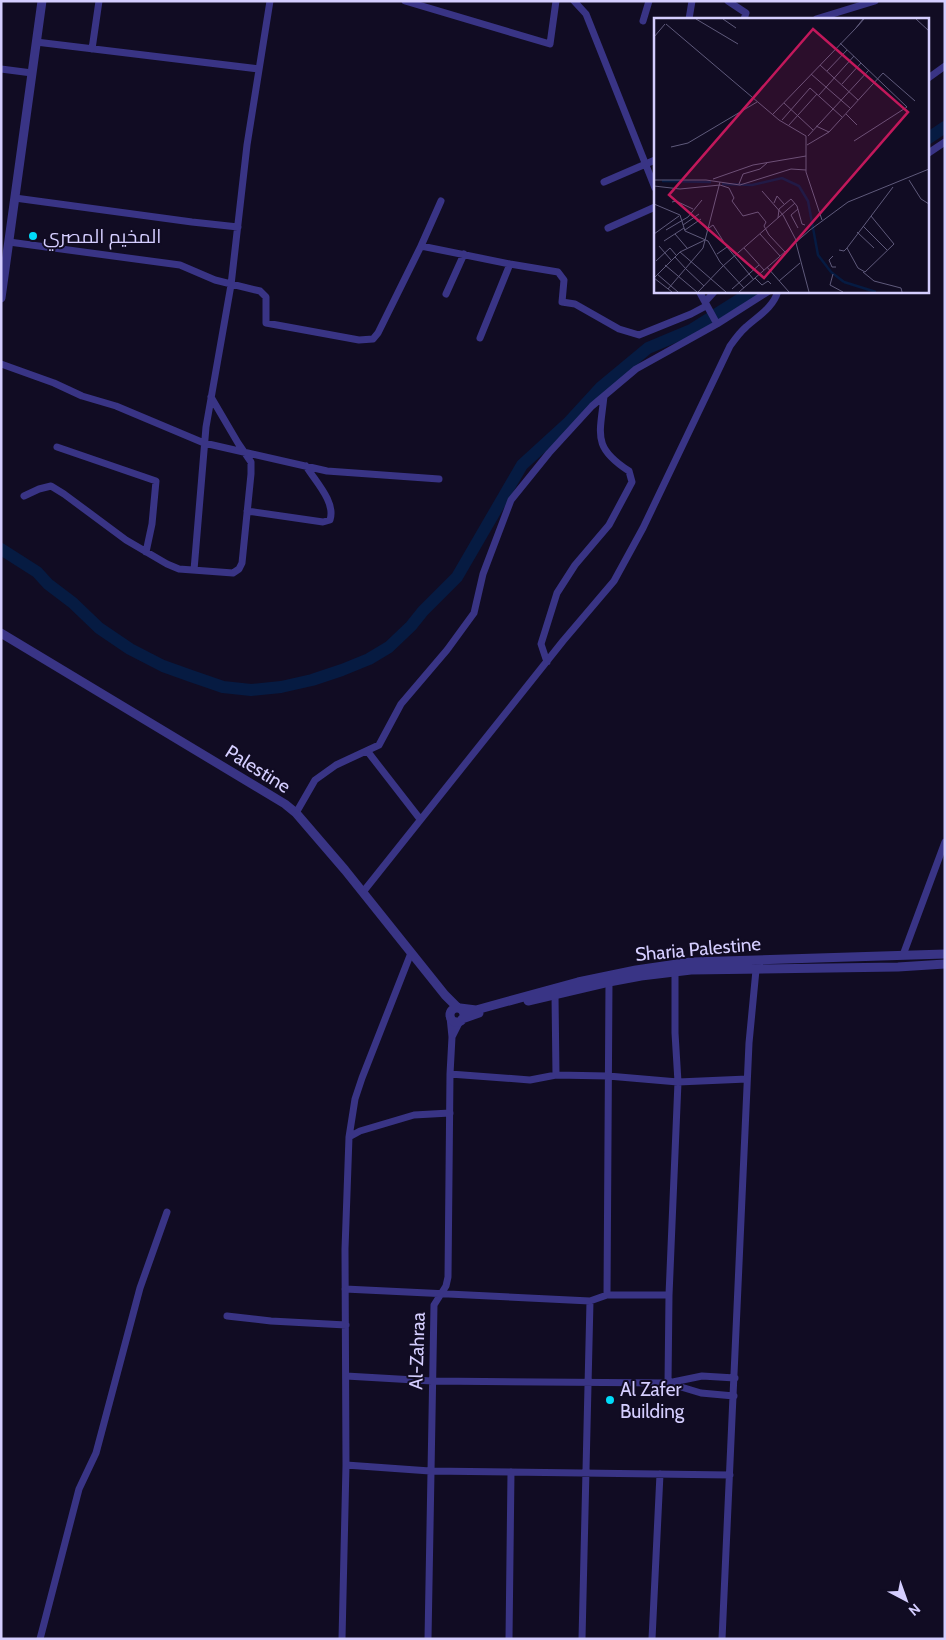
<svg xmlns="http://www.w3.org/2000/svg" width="946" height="1640" viewBox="0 0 946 1640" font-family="Cabin,Cairo,sans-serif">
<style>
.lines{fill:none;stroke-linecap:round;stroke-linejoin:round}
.river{stroke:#061b42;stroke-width:12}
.minor{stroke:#393485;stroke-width:7}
.tertiary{stroke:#393485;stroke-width:9}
.poi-dot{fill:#00dbf9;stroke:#110c23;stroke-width:2}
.labels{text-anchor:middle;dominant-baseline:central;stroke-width:4;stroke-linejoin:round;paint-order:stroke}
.poi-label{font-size:19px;fill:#d5ceff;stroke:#110c23;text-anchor:start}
.street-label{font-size:19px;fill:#d5ceff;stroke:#110c23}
.inset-river{fill:none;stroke:#061b42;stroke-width:2.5}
.inset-road{fill:none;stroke:#5f5a7b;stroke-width:1}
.view{fill:#c2185b;fill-opacity:0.15;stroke:#c2185b;stroke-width:2.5}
.inset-edge{fill:none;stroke:#d5ceff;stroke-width:2.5}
</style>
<rect width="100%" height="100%" fill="#110c23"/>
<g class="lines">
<path class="river" d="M927 139 945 127
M1 549 37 572 48 584 73 603 99 628 130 649 163 666 191 676 223 687 251 690 281 687 312 680 342 670 369 659 389 647 411 626 423 611 457 577 522 465 568 423 601 387 648 348 691 330 753 291"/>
<path class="minor" d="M405 1 550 44 556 1
M574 1 586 14 655 188
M728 1 746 13 744 19
M689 19 692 1
M816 19 875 1
M643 21 649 1
M36 42 259 69
M92 49 99 1
M1 69 32 73
M927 79 945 66
M927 154 945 142
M604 182 655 160
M15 198 192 222 238 227
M608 228 655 207
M9 242 180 265 215 280 260 291 266 297V323L359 340 373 339 378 333 421 246 510 264 558 272 564 280 562 302 575 304 619 329 639 335 691 314 706 306
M421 246 441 201
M699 291 717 324
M446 294 464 254
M705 302 715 291
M480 338 510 264
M1 364 54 383 82 396 116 406 204 443 327 471 439 479
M57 447 156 481 152 524 146 552
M24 496 39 489 51 486 64 494 126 540 167 564 179 569 233 573 239 569 242 563 251 474V462L238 443 211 397
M247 511 323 522 330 520C336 502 315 481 306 466
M194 570 206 427 231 285 247 145 270 1
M547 662 541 644 557 593 575 565 609 525 632 482 629 471C592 447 600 435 604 396
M368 752 420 819
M296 813 315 780 336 765 379 745 401 704 447 650 474 613 483 574 511 500 549 453 592 406 636 369 717 324 769 291
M363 892 563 641 614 581 643 528 730 346C735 339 740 332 746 327 758 316 773 308 778 291
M903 955 945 842
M555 995 556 1075
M452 1037 460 1021
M450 1074 530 1080 556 1075 608 1076 678 1082 747 1079
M349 1137 355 1099 362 1078 411 953
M345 1289 590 1301 607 1295H669L678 1082 675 1033V972
M607 1295 609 982
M227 1316 271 1321 346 1325
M346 1376 432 1381 668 1383 702 1376 735 1378
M668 1383 669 1295
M671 1384 701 1393 734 1396
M346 1465 430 1471 730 1475
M40 1639 79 1489 96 1453 140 1288 167 1212
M342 1639 346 1465 345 1249 349 1137 360 1131 414 1115 450 1113
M428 1639 434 1305 446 1286 448 1277 450 1074 452 1037 450 1017
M509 1639 511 1472
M582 1639 590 1301
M652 1639 660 1474
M722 1639 749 1043 756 970"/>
<path class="tertiary" d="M1 298 42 1
M1 633 285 804 296 813 345 870 445 995 458 1008
M528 1001 609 982 641 976 691 970 898 967 945 964
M450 1015a7 7 0 1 1 14 0a7 7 0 1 1-14 0Z
M460 1008 476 1010 578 982 636 970 691 962 945 954
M462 1019 479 1013"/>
</g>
<g class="poi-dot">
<circle cx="33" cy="236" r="5"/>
<circle cx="610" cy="1400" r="5"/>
</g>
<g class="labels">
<g class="poi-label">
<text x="43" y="236">المخيم المصري</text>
<text x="620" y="1389">Al Zafer<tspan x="620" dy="22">Building</tspan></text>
</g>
<g class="street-label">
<text transform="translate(258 769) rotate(32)">Palestine</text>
<text transform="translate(698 949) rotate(-5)">Sharia Palestine</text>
<text transform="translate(417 1351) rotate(-88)">Al-Zahraa</text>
</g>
</g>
<g transform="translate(654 18)">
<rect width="275" height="275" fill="#110c23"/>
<path class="inset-river" d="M8 163 57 164M68 166 98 167 128 160 145 168 154 183 164 237 177 254M177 254 190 264M190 264 222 274"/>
<path class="inset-road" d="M42 1 84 26M69 1 82 10M209 1 202 10 210 1M262 1 275 13M12 6 125 102 152 118M0 19 11 6M186 25 253 89 200 123M166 47 204 82M173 53 193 32M157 56 196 90M188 66 207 45M165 77 200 38M130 85 159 112M119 96 202 10M192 96 203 107M128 102 156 70 188 99M135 107 163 76M162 108 175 114 229 55 261 83M152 118V154L168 202M154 118 215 52M153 127 175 114M17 129 34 125 103 84M59 161 99 147 152 138M0 162H52L86 167 137 151 152 152M255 162 267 181 275 186M85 166 89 156 106 151 113 145M66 167 75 170 80 180 78 183 89 198 104 194 112 204 110 208 115 217 131 234M0 168 26 171 66 167M108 173 129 197 143 224M18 184 22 183 39 191M120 185 123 178 130 186M0 186 26 197 31 213 54 223 66 244 90 270M124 200 125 191 137 181 143 188 148 206 151 207M29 207 45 196M209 208 233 232M144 210 137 197 144 191M12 212 34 199 48 182M31 212 47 201M52 212 59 207 73 229 63 236M203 214 220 230M0 216 25 198M21 216 33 230M106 216 126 238M10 223 30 210M142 225 155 274M5 228 17 242M73 229 100 262M90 230 110 252M193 230 204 250 211 254 240 226 217 198M185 232 190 233 193 230 239 169M26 234 72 274M179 238 175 242 178 249H182M21 239 32 251M2 243 16 230 22 237M11 247 43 274M113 249 135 274M32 251 50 268M209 254 220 263 247 270 248 274M3 256 24 274M179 256 176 267 189 274M0 260 26 234 51 222M0 260 18 274M101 260 108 267 114 263 117 266M125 263 146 245M14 271 49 230 66 164M78 271 105 247M44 274 69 248 141 185M85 274 156 212 194 184 275 151"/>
<path class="view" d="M159 11 254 94 110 260 15 177Z"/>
<rect width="275" height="275" class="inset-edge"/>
</g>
<rect width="946" height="1640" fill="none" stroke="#d5ceff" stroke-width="5"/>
<g transform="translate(906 1600) rotate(139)" stroke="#110c23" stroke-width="4" paint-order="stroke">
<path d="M0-4L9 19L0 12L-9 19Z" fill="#d5ceff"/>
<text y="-8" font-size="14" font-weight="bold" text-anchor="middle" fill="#d5ceff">N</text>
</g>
</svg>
